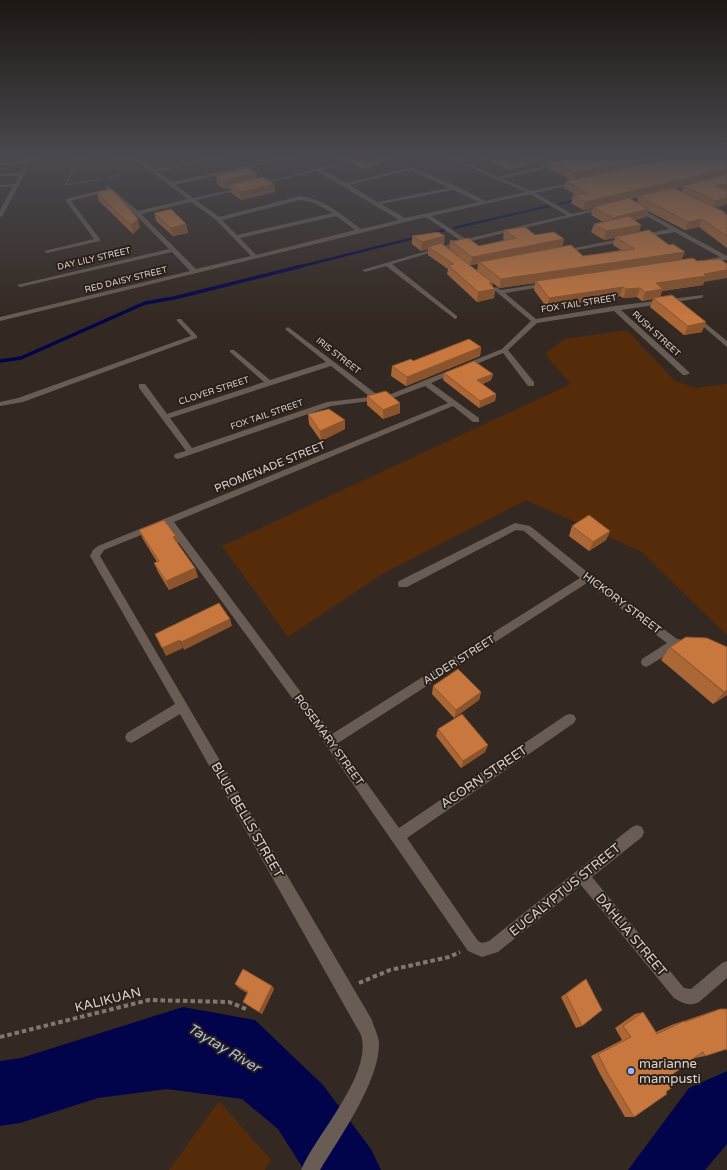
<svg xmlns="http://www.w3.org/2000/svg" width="727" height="1170" viewBox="0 0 727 1170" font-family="'Varela Round',sans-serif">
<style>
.green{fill:#552b0a}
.water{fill:#01044a}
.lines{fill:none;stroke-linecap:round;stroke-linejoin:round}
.stream-far1{stroke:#01044a;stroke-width:2.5}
.stream{stroke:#01044a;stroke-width:3.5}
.path-far1{stroke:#827872;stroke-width:1.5;stroke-dasharray:1.5 1;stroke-linecap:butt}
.path{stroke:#827872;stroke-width:4;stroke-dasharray:4.5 3;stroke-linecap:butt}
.minor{fill:#685c54;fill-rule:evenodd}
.wall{fill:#ac6736;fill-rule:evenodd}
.shaded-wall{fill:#8c542c}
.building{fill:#c8783f;stroke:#8c542c}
.poi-dot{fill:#95b6fd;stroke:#2a1f19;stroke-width:1.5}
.labels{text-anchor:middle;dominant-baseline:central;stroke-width:4;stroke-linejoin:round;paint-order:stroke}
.far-street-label{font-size:9px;fill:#dbd4cf;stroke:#2a1f19}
.street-label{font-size:11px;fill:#dbd4cf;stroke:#2a1f19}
.near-street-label{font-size:13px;fill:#dbd4cf;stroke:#2a1f19}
.near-poi-label{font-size:13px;fill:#dbd4cf;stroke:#2a1f19;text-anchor:start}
.near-water-label{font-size:14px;font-style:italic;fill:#b0c3ec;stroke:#2a1f19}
</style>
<rect width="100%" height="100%" fill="#342922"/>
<path class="green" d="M627 330 675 381 696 388 727 384V635L642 552 526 500 382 574 288 637 222 546 571 384 545 354 564 339Z
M219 1101 271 1160 265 1170H169Z"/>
<path class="water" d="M183 1007 255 1020 323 1085 371 1149 381 1170H304L278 1129 242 1099 167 1089 98 1098 20 1123 0 1126V1061L21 1058Z
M727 1071V1144L705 1170H628L689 1088Z"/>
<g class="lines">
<path class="stream-far1" d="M559 204 577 200
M454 228 549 206
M431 234 444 230
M298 267 418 237"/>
<path class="stream" d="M0 361 21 358 145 303 174 298 302 266"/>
<path class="path-far1" d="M75 168 65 185 101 179
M108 177 120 175"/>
<path class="path" d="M359 983 390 970 449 957 460 952
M0 1037 149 1000 229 1002 246 1009"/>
<path class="minor" d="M30 156H34L3 215 0 217V210L13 187H0V185L15 184 19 176H0V174L21 173 26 164 0 165V163L27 161Z
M87 156H93L77 161 75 160Z
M129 156H137L155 169 220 156H227L158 172 172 182 291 156H297L295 157 175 185 193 198 244 187V189L196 200 219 217 300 196C324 199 342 215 361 229L399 220 317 171 258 185 256 184 365 157 367 159 322 170 347 183 411 167 458 187 485 201 526 192 444 156H449L498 177 546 165 513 156H519L552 164 590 156 589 158 503 179 531 191 580 181V183L535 193 572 214 605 206 608 208 467 242 392 264 457 316V318L455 319 386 266 365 272 362 270 461 241 426 217 0 321V317L190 271 172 252 20 287 17 285 169 249 135 214 110 191 71 201 100 239V241L47 253 44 251 94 239 66 201V199L107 189 105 186 107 185 138 211 188 199 133 158 116 160 114 159ZM411 170 449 188 377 202 350 185ZM453 190 479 202 405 218 381 204ZM530 194 567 215 466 239 431 216ZM300 200 314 203 333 213 237 235 222 220ZM191 202 216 220 251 256 196 269 141 214ZM336 216 355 230 256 255 240 238Z
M640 156H645L665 163 661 164Z
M634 205 727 256V260L705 262V260L720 257 675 232 562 253 559 251 670 229 632 208 631 207Z
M546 283 548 284V286L505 293 536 319 615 306 703 295V297L701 298 621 310 690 373 686 375H683L614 311 537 323 508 350 534 382V386H528L503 353 431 383 479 418V422H473L453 406 174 522 332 734 580 578 524 531 516 530 407 587H399L398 584 399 581 515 523 530 526 591 575 677 639 693 641 694 644 693 647 689 648H677L650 665 646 667 642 665 641 662 642 659 667 643 587 583 338 743 399 828 566 715 570 714 574 715 576 719 574 723 407 838 478 941 482 943 489 941 632 827 637 825 642 827 644 832 642 837 592 877 684 988 691 989 722 963 727 961V978L699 1002C689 1007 683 1003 674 998L581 885 498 952 482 957 468 951 319 735 166 525 104 550 100 556 372 1020C374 1028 379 1036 379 1044 379 1082 340 1137 320 1170H301C316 1134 373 1075 361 1035L180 714 135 741 131 743 127 741 125 737 127 733 175 704 90 556 93 550 98 546 448 403 425 386 393 398 331 406 178 459 175 458 174 456 175 454 186 451 139 388V384H145L167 414 264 382 230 352V350H234L270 380 326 362 286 330 285 329 288 327 379 396 391 394 502 349 531 321 493 289 496 287 501 290ZM331 366 370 397 327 402 192 448 170 418Z
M694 314 727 341V347L692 317 691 316Z
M177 319H181L197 336V338L23 402 0 406V402L18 398 191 336 177 321Z"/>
</g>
<path class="wall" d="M336 156H385V163L364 169 353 164V158L345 160Z
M478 156H727V204L715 208 725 212 724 213 727 215V248L699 227 685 230 648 211 646 217 634 220 639 232 682 260 704 282 703 285 662 291 660 297 702 332 684 335 650 307 653 299 642 301 637 297 623 298 620 296 547 308 534 290 535 283 499 288 493 283 492 286 495 289 494 298 477 302 447 274 448 269 428 255V249L421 251 412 244V236L444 244H443L469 265 449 249 450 240 479 246 505 240 503 239 504 230 564 239 562 247 583 256 621 250 613 245 615 238 604 240 591 232 594 224 603 222 591 215 593 208 583 210 571 203 573 195H576L564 188 566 181 571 180 550 169 551 162 535 158 534 163 509 170ZM654 158H657L662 160 653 162ZM683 187 681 192 673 189ZM638 197 637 203 630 199ZM478 264 477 271 470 265Z
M216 176 257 179 274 184 275 192 241 200 231 193 230 188 224 189 217 184Z
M96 192 140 227 133 234 99 201Z
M154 213 186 224 188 233 173 236 156 221Z
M481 347 480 356 406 386 391 376 392 366 413 361Z
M444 373 493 374 491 380 483 384 496 394 495 401 479 408 443 380Z
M367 396 400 413 383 419 367 405Z
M308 414 345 429 321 441 309 424Z
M572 526 610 531 606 540 589 551 569 536Z
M139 530 176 536 178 544 195 568 198 577 169 590 158 572 154 563 157 562 143 539Z
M670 647 727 695 713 704 661 660Z
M433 686 481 692 479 700 454 718 432 694Z
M438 729 488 745 485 752 461 768 436 736Z
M586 979 582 1026 576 1028 561 997 581 982Z
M235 984 272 986 274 989 262 1014 246 1004 243 1002 247 993 239 988Z
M720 1009H727V1051L726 1049 705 1056 695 1058 679 1068 669 1077 634 1117H625L600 1074 591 1056 622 1040 615 1028 635 1014 643 1012 656 1032 674 1024 684 1021 710 1012Z"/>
<path class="shaded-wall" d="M345 156H365H353V158L345 160Z
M385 156V163L364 169V161Z
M535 156 534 163 509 170 510 162Z
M553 156H581L552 162Z
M653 156H655L653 163 572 180 574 173Z
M665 156H689L663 160Z
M727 169V176L683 186V187L594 207H593V208L583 210 585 202Z
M257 173 258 181 229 185 230 188 224 189 223 181Z
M274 184 275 192 241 200 240 192Z
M727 184V191L715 186Z
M727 197V204L713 209 716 201Z
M648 209 646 217 611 226 613 218Z
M138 219 140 227 133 234 131 225Z
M702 219 699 227 685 230 688 222Z
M186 224 188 233 173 236 171 228Z
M641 225 639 233 615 237V238L604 240 606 231Z
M445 236 444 244 431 248 428 247V249L421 251 422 242Z
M564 239 562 248 479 262 478 264 470 265 472 257Z
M685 252 681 261 536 281 535 283 499 288 501 279Z
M727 270V278L704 282 703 285 662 291 660 298H653V299L642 301 645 292 656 283Z
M489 283H493L492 290 495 289 494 298 477 302 478 292Z
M623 287 620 296 547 308 549 298Z
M640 288 637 297 623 298 626 289Z
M706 322 702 332 684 335 688 326Z
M481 347 480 356 406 386 407 377Z
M493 374 491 380 476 387 477 380Z
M496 394 495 401 479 408 480 401Z
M400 403V413L383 419V410Z
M345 420V429L321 441 320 431Z
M610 531 606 540 589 551 593 542Z
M176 536 179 545 173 537Z
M195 568 198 577 169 590 166 581Z
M230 619 232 626 184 650 181 642Z
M180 640 183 648 166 656 162 648Z
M727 690V695L713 704 724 692Z
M481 692 479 700 454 718 456 710Z
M488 745 485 752 461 768 463 761Z
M272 986 274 989 262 1014 259 1012Z"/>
<path class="building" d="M353 156H385L364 161Z
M495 156H535L510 162Z
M577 156H653L574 173 551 162Z
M683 156H727V169L585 202 573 195 587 193 566 181Z
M248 168 257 173 223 181 216 176Z
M727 174V184L715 186 727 191V197L716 201 683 186Z
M263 177 274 184 240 192 229 185Z
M673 188 725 212H723L727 215V236L702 219 688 222 639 196Z
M112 189 138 219 131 225 96 192Z
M629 198 648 209 613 218 593 207Z
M171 209 186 224 171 228 154 213Z
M629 216 641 225 606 231 594 224Z
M525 227 535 235 554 232 564 239 472 257 450 240 454 241 468 238 479 246 516 238 504 230Z
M649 230 669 245 673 244 685 252 501 279 479 262 571 245 583 256 635 249 615 237Z
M438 232 445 236 422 242 412 236Z
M441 243 493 283H489L495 289 478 292 448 265 454 264 428 247Z
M693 258 697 261 720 259 727 264V270L704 274 706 276 656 283 663 289 645 292 640 288 626 289 623 287 549 298 536 281Z
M672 295 706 322 688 326 653 298Z
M469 339 481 347 407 377 392 366 411 359 413 361Z
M474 361 493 374 477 380 496 394 480 401 444 373Z
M386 391 400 403 383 410 367 396Z
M329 409 345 420 320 431 308 414Z
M589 515 610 531 593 542 572 526Z
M164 520 176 536 173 537 195 568 166 581 154 563 159 561 139 530Z
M219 603 230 619 181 642 180 640 162 648 155 634Z
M686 637 707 638 727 647V690L724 692 670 647Z
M458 669 481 692 456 710 433 686Z
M462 714 488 745 463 761 438 729Z
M243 969 272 986 259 1012 243 1002 248 992 235 984Z
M586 979 602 1010 582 1026 566 994Z
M720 1009H727V1049L705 1056 703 1052 679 1068 680 1069 669 1077 675 1085 666 1092 667 1094 634 1117 608 1074 598 1054 631 1037 623 1026 643 1012 657 1034 684 1021 685 1022Z"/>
<linearGradient id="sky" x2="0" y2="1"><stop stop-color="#1d1713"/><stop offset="0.49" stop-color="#4a494f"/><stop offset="1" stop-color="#4a494f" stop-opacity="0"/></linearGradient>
<rect width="727" height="319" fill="url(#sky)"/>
<circle class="poi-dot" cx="631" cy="1071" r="4"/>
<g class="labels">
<g class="far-street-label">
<text transform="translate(94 259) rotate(-13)">DAY LILY STREET</text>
<text transform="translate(126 280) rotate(-14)">RED DAISY STREET</text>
<text transform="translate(579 304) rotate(-9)">FOX TAIL STREET</text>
<text transform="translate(656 334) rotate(43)">RUSH STREET</text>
<text transform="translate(338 356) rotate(38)">IRIS STREET</text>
<text transform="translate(214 391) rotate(-18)">CLOVER STREET</text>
<text transform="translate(267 415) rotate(-19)">FOX TAIL STREET</text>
</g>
<g class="street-label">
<text transform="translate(270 467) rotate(-22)">PROMENADE STREET</text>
<text transform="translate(622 603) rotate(37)">HICKORY STREET</text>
<text transform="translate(459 660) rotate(-32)">ALDER STREET</text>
<text transform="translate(329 740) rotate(54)">ROSEMARY STREET</text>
</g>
<g class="near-street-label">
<text transform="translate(484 777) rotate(-34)">ACORN STREET</text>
<text transform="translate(247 820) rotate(60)">BLUE BELLS STREET</text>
<text transform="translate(565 890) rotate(-39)">EUCALYPTUS STREET</text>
<text transform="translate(631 935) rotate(50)">DAHLIA STREET</text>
<text transform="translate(108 1000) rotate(-14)">KALIKUAN</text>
</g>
<g class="near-poi-label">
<text x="639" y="1064">marianne<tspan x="639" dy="15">mampusti</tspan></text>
</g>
<g class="near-water-label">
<text transform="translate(224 1048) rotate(31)">Taytay River</text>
</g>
</g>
</svg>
